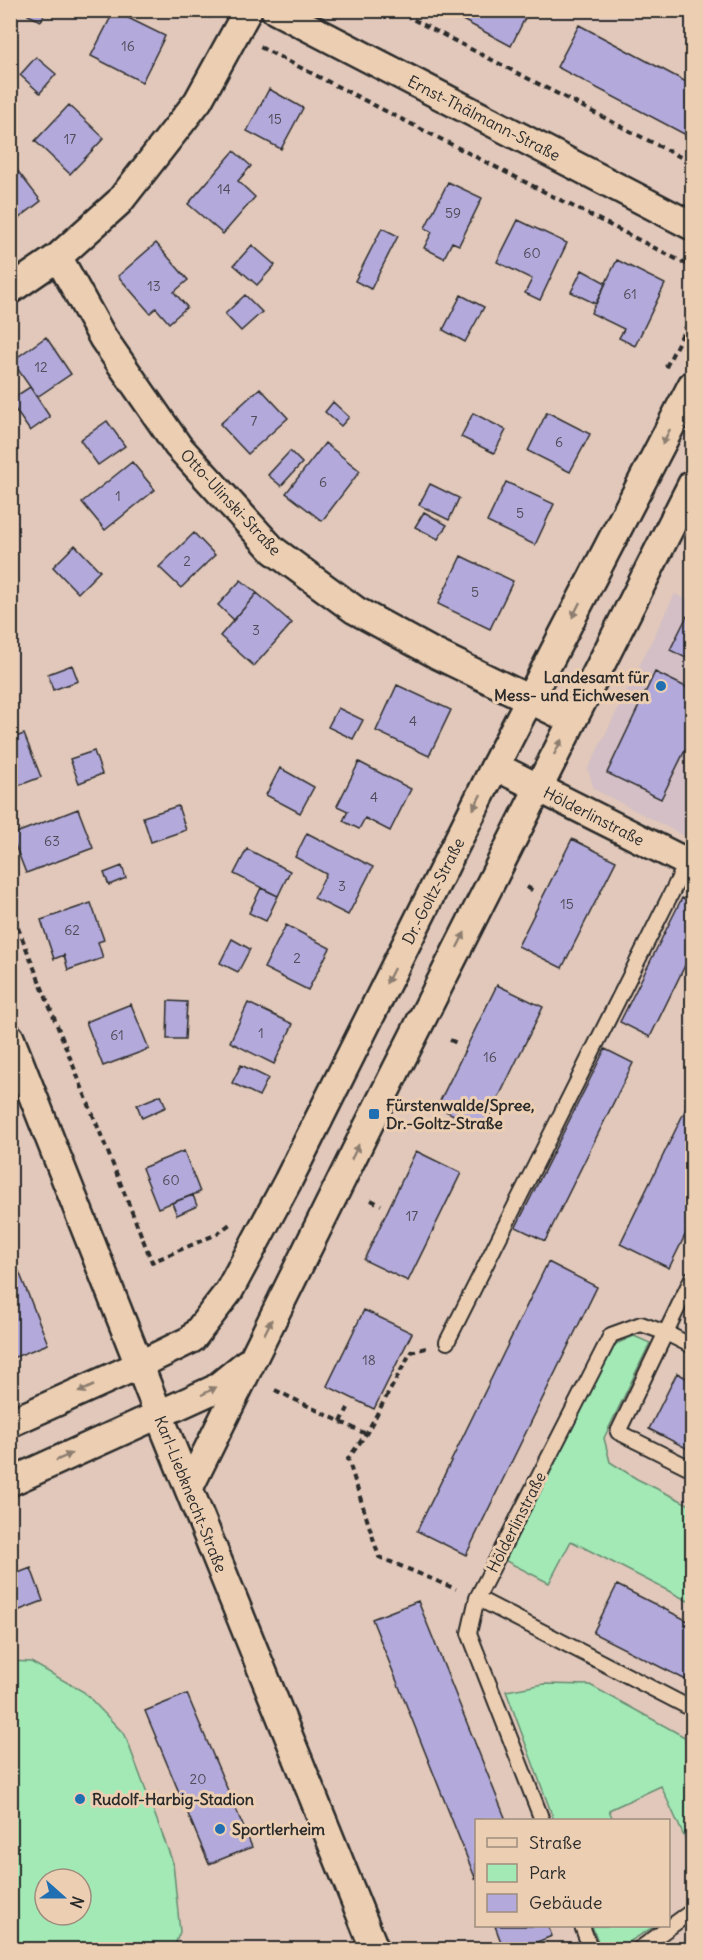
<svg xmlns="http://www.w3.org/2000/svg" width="703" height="1960" viewBox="0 0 703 1960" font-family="Delius,sans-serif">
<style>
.built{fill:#d3bfc5}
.green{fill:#a2e9b6;stroke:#668a70;stroke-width:1.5;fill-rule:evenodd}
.building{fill:#b3aadb;stroke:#2b2b2b;stroke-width:1.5}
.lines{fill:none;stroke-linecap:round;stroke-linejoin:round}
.lane-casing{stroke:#2b2b2b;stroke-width:18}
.street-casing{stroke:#2b2b2b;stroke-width:32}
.path{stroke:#2b2b2b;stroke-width:4;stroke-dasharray:6 4.5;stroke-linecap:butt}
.lane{stroke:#eccfb3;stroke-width:14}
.street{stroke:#eccfb3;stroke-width:27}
.oneway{fill:#8c7d6f}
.poi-dot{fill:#1f6fb2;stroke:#eccfb3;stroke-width:2}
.labels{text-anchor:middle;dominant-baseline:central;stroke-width:6;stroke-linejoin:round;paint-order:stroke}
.number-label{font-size:14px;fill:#4d4b57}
.street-label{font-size:16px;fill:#2b2b2b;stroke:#eccfb3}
.poi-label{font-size:16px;font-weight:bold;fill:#2b2b2b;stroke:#eccfb3;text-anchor:start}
</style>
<rect width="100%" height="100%" fill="#e1c8bb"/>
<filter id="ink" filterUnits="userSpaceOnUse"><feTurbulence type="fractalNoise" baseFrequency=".0167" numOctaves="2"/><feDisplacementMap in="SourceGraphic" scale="12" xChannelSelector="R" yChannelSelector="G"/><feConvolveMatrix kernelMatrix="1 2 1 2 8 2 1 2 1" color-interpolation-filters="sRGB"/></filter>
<g filter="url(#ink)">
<path class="built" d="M675 594 692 602V840L594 789 588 769Z"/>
<path class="green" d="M634 1336 650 1343 604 1438 610 1462 637 1479 692 1506V1603L571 1541 549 1583 502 1559 611 1346Z
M11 1661 31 1662 84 1692 125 1735 173 1863 180 1932 173 1949H11ZM45 1879H81V1915H45Z
M544 1684 590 1685 692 1741V1854L661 1786 609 1810 613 1820H554L506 1691Z
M592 1926H655L618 1949H601Z"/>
<path class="building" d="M30 10H46L41 21 28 15Z
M444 10H529L511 46Z
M114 11 165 36 142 82 91 56Z
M579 25 692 85V128L688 136 557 67Z
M36 57 56 74 40 93 20 75Z
M269 89 303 108 281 149 247 131Z
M69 105 104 138 70 174 35 141Z
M234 151 251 166 238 181 255 197 223 234 188 204Z
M13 165 41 201 10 225V167Z
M448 182 482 198 459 245 452 242 444 258 424 248 432 232 425 228Z
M518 220 567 243 540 300 525 293 532 279 497 262Z
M382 228 398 236 371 289 355 281Z
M156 243 188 280 174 292 187 307 169 323 156 308 150 313 118 276Z
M252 245 275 265 257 285 234 265Z
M617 260 665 284 635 346 619 338 624 329 591 313Z
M582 270 606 283 596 304 571 292Z
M245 295 262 312 241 331 225 314Z
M461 295 484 307 465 342 443 330Z
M46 337 71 374 37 397 12 361Z
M30 387 50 417 30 431 10 402V400Z
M260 388 288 418 248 454 220 424Z
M333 402 349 417 341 426 325 412Z
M547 412 590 434 570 472 528 451Z
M473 413 506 430 494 453 461 437Z
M107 421 125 446 98 465 80 440Z
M325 443 360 471 322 521 286 493Z
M290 451 302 463 281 486 268 475Z
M132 462 155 490 105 530 82 502Z
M506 482 554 504 535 545 487 522Z
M430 484 459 498 449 520 419 505Z
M424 512 447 525 438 539 415 527Z
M194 533 215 555 181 588 159 567Z
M75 545 100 571 78 593 53 567Z
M461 556 513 581 490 629 438 604Z
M241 580 257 593 234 620 218 605Z
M257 593 292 623 254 666 220 636Z
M687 616 692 619V661L670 650Z
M72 665 78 681 53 690 48 674Z
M655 672 692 690V736L661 799 607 773Z
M397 685 451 710 429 756 376 731Z
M338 708 363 720 353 739 328 727Z
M24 734 41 777 10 789V739Z
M94 751 102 774 79 783 70 759Z
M359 762 411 789 390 831 365 818 359 829 343 821 348 811 337 806Z
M280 768 314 787 300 813 266 795Z
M178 806 186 830 151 842 143 817Z
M78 809 93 848 26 873 11 835Z
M307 833 373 867 348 915 314 898 326 874 295 857Z
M572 839 616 861 562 968 518 946Z
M247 849 290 871 278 896 234 874Z
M122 866 126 878 109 885 104 873Z
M261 888 278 896 266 921 249 913Z
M682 898 692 903V951L650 1037 620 1022Z
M91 903 104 940 98 942 103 958 68 970 64 955 54 959 41 920Z
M286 925 330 948 308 990 264 968Z
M232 939 250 949 238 972 220 963Z
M497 985 543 1007 483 1129 437 1107Z
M168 1001 187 1002 185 1039H167Z
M248 1003 293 1024 274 1064 230 1042Z
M131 1004 149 1049 103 1066 86 1022Z
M605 1049 633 1063 545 1241 516 1227Z
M241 1065 268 1078 259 1096 232 1083Z
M161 1095 166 1107 142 1118 137 1105Z
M692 1096V1221L669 1268 620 1244Z
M184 1151 200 1192 158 1208 142 1168Z
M416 1151 461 1173 408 1281 364 1260Z
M193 1195 197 1206 177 1215 172 1203Z
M10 1249 48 1344 10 1359Z
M548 1262 597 1287 466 1555 417 1531Z
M364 1310 412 1333 374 1409 327 1386Z
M677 1373 692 1381V1451L649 1429Z
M31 1568 43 1601 17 1611 10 1593V1576Z
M617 1585 692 1623V1683L593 1633Z
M418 1601 506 1820H476V1880L372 1619Z
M187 1694 252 1847 209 1864 145 1711Z
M495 1926H548L552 1936 517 1950H504Z"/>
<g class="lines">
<g class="lane-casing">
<path id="lane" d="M692 1278 618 1432 692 1469
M447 1342 687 862
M692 1346 666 1333 641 1324 611 1335 477 1598 692 1709
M477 1598 469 1633 542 1820
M582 1926 591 1950
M638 1950 692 1911"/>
</g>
<g class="street-casing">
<path id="street" d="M275 10 692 226
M58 257 103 338 178 446 273 550 355 610 436 654 572 720
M10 290 58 257 119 202 198 101 248 10
M495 766 692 865
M10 1038 159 1415 375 1950
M10 1423 139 1365 192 1339 229 1291 288 1181 495 766 692 385
M10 1482 215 1389 247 1363
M189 1488 374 1114 692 484"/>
</g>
<path class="path" d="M198 10 211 17
M395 10 692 163
M260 47 692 267
M10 325 19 319
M666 367 692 315
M527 887 535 892
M10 908 152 1262 217 1234 230 1224
M450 1040 459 1044
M371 1200 381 1205
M426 1348 411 1352 366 1434 348 1459 379 1557 456 1589
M275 1390 366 1434
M341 1422 348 1408"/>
<use href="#lane" class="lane"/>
<use href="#street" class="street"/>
</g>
<defs><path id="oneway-solid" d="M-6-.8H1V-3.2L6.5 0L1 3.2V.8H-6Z" transform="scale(1.5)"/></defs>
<g class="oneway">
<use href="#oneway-solid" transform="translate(666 437) rotate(117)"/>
<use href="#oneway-solid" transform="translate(576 610) rotate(117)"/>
<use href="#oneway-solid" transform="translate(558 747) rotate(-63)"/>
<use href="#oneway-solid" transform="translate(477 802) rotate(117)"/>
<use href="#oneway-solid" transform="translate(461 940) rotate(-63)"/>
<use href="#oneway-solid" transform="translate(390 976) rotate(117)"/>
<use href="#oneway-solid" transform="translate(355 1152) rotate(-64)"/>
<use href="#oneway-solid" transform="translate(268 1327) rotate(-64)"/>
<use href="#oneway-solid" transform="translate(86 1389) rotate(156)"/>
<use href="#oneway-solid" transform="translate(209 1391) rotate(-28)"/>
<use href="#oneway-solid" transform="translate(64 1457) rotate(-24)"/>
</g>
</g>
<g class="poi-dot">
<circle cx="661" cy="686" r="6"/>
<rect x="368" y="1108" width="12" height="12" rx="3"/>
<circle cx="80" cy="1799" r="6"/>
<circle cx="220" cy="1829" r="6"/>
</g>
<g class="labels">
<g class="number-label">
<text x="128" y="46">16</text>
<text x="275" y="119">15</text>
<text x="70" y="139">17</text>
<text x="224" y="189">14</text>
<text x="453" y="213">59</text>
<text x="532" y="253">60</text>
<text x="154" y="286">13</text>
<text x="630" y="294">61</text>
<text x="41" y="367">12</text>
<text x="254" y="421">7</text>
<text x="559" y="442">6</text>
<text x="323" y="482">6</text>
<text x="118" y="496">1</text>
<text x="520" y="513">5</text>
<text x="187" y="561">2</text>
<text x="475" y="592">5</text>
<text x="256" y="630">3</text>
<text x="413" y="721">4</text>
<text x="374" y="797">4</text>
<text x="52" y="841">63</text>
<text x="342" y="886">3</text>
<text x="567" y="904">15</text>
<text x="72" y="930">62</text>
<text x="297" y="958">2</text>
<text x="261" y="1033">1</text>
<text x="117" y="1035">61</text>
<text x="490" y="1057">16</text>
<text x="171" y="1180">60</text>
<text x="412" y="1216">17</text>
<text x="369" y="1360">18</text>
<text x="198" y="1779">20</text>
</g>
<g class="street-label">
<text transform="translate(484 118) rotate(27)">Ernst-Thälmann-Straße</text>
<text transform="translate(231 502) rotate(47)">Otto-Ulinski-Straße</text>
<text transform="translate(594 816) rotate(27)">Hölderlinstraße</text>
<text transform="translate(433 891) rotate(-63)">Dr.-Goltz-Straße</text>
<text transform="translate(191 1494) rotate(68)">Karl-Liebknecht-Straße</text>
<text transform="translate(516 1522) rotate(-63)">Hölderlinstraße</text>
</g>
<g class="poi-label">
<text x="649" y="677" text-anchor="end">Landesamt für<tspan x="649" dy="18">Mess- und Eichwesen</tspan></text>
<text x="386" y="1105">Fürstenwalde/Spree,<tspan x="386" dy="18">Dr.-Goltz-Straße</tspan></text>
<text x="92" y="1799">Rudolf-Harbig-Stadion</text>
<text x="232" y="1829">Sportlerheim</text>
</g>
</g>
<rect width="703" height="1960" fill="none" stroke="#eccfb3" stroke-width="36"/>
<rect x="18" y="18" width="667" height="1924" fill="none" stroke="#2b2b2b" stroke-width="2" filter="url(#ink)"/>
<rect x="475" y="1819" width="195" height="108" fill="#eccfb3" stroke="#9f8d7d" stroke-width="1.5"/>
<rect x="487" y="1838" width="30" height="9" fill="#eccfb3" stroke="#9f8d7d" stroke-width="1.5"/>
<text x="529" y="1849" font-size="18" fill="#2b2b2b">Straße</text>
<rect x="487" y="1864" width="30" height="18" fill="#a2e9b6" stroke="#9f8d7d" stroke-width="1.5"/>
<text x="529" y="1879" font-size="18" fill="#2b2b2b">Park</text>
<rect x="487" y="1894" width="30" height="18" fill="#b3aadb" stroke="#9f8d7d" stroke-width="1.5"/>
<text x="529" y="1909" font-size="18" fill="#2b2b2b">Gebäude</text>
<g transform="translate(63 1897) rotate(111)"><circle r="28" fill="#eccfb3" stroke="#9f8d7d" stroke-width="1.5"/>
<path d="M0-4.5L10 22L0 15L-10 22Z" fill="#1f6fb2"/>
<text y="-9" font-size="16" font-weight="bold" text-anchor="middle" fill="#2b2b2b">N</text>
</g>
</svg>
